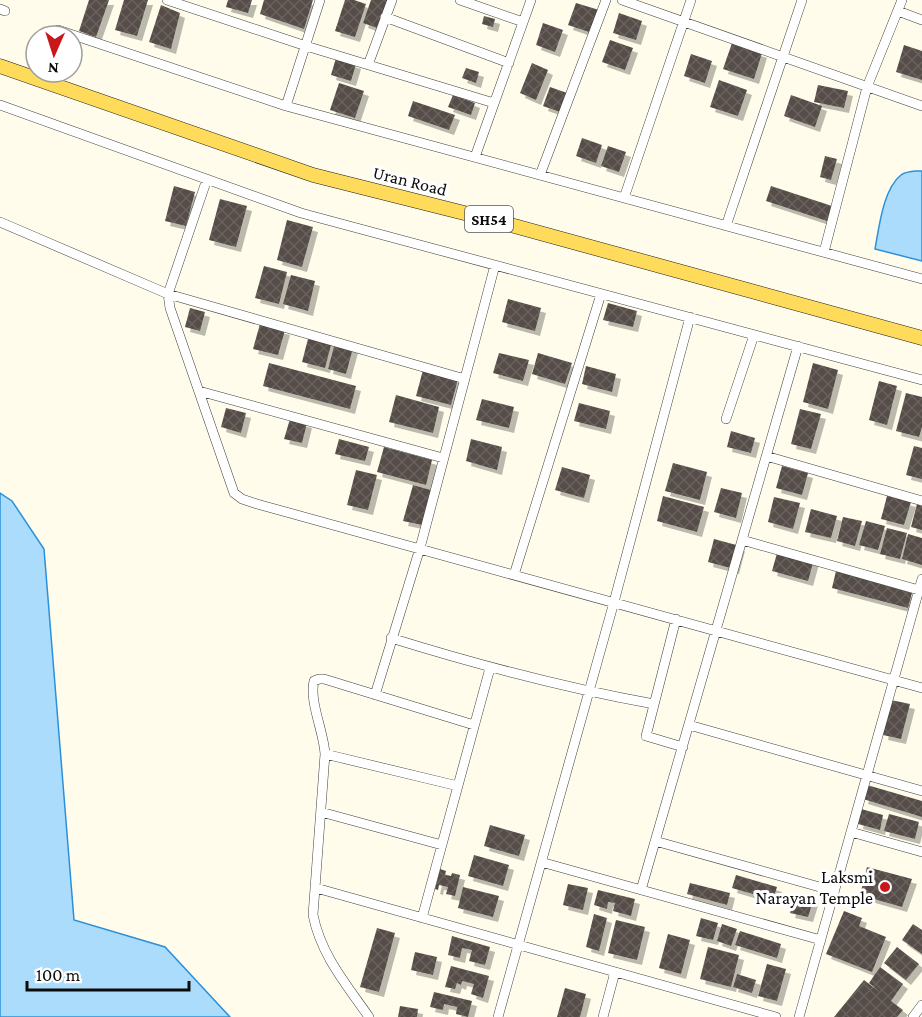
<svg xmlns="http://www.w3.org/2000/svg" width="922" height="1017" viewBox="0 0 922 1017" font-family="'Crimson Pro',serif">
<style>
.water{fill:#abdcfc;stroke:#2b90da;stroke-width:1.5}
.building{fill:url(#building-cross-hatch);filter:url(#shadow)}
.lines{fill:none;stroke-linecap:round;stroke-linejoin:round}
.street-casing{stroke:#3f3f3f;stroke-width:10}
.primary-casing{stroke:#1d1d1d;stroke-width:15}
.street{stroke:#fff;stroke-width:9}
.primary{stroke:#ffdb5b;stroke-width:14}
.poi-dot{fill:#c9181c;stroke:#fff;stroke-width:2}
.labels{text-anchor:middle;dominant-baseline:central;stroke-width:6;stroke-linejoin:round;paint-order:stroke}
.shield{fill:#fff;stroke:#555;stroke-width:1.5}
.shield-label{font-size:16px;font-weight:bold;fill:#0c0c0c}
.street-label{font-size:18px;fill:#0c0c0c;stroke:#fff}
.poi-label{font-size:18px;fill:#0c0c0c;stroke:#fff;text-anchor:end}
</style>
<defs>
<pattern id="building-cross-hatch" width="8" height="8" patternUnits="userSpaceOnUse" patternTransform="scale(1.5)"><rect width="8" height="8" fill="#564d48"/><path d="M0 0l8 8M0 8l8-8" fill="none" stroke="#69625e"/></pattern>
<filter id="shadow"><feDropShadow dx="5" dy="5" stdDeviation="0" flood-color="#0004"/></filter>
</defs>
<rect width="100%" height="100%" fill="#fffceb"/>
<path class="water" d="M915 171H922V261L875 249C879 228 883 189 901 175 905 172 910 172 915 171Z
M0 493 12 501 44 549 74 920 165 947 230 1017H0Z"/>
<path class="building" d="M89 0H109L96 37 79 31Z
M124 0H148L137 36 115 30Z
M228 0H252L248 13 226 7Z
M264 0H313L304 29 260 14Z
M345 0H354L366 4 355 37 335 31Z
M371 0H388L377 28 363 23Z
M576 3 599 10 592 33 568 25Z
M161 5 180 13 171 49 149 42Z
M619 13 642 21 636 40 613 33Z
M484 16 495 19 493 27 482 24Z
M543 23 563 30 555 52 536 45Z
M610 40 633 48 625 70 602 62Z
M732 43 762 53 754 79 723 69Z
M904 45 922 51V80L896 72Z
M691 54 712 61 705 83 684 76Z
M336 58 356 64 351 81 331 75Z
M532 63 548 70 536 100 520 93Z
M466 68 479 72 476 83 462 78Z
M719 80 747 90 738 116 710 107Z
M339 83 364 91 355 118 330 110Z
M818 85 848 91 844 108 814 102Z
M550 87 567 93 560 112 543 106Z
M453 95 475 103 471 115 448 107Z
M791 95 822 106 815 127 784 116Z
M413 101 455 115 449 130 408 116Z
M582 138 602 145 596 163 576 156Z
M608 146 626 152 619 172 601 166Z
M825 156 837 159 831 180 820 177Z
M174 186 195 192 186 226 165 221Z
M771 186 832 206 827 221 766 201Z
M220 199 247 206 236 247 209 240Z
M287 220 313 227 302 267 277 260Z
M264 266 287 272 279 304 255 298Z
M291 275 315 281 308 311 283 304Z
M508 299 541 308 535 331 502 322Z
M608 303 637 311 633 327 603 320Z
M190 308 205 312 200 331 185 327Z
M260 324 285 330 278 355 253 349Z
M309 335 332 341 325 368 302 362Z
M335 343 353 348 346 374 328 369Z
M499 353 529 360 523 381 493 373Z
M538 353 572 363 565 384 532 374Z
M269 363 356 386 350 409 263 386Z
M813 363 838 370 828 409 803 402Z
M586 366 616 374 612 392 582 384Z
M423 370 458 379 451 405 416 396Z
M879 381 897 386 887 425 869 420Z
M906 393 922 397V427L919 437 896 431Z
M396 395 439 407 433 433 389 422Z
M482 399 514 407 509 428 476 420Z
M579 403 610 411 606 429 574 421Z
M226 408 246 413 241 433 221 427Z
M800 409 821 414 811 449 791 444Z
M290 419 307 423 302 443 284 439Z
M731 431 755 438 751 453 727 447Z
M339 439 369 447 365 461 335 454Z
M471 439 502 447 497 470 466 461Z
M914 446 922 448V479L906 475Z
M384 447 432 460 426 485 377 472Z
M673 463 707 472 700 500 665 491Z
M782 466 808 473 802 495 776 488Z
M562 467 590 475 584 498 555 490Z
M356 470 377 475 368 510 347 505Z
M413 485 431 490 422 525 403 521Z
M721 488 742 493 736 518 714 512Z
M663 496 704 507 697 532 657 521Z
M887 496 911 502 904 525 881 519Z
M774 497 800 503 793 529 768 522Z
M917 504 922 506V530L911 527Z
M811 509 837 516 831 538 805 532Z
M843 517 862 521 855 546 837 541Z
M866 521 885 526 878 550 859 545Z
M887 528 907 533 900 559 880 554Z
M908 534 922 538V565L902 559Z
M714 539 740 546 734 569 708 562Z
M779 546 815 556 808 581 772 571Z
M836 571 912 593 908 608 832 588Z
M891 700 910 704 901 739 883 735Z
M867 785 922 801V817L863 799Z
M861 809 883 815 880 830 858 824Z
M889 814 919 822 915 839 884 831Z
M490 825 525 835 519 856 484 846Z
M474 855 509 865 503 886 468 876Z
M867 867 912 879 902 907 860 895Z
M440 869 446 871 445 875 451 876 452 873 460 875 455 896 446 894 448 887 439 885 438 890 435 889Z
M736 875 777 887 773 900 732 888Z
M690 883 730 893 727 905 687 894Z
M568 884 588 888 583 910 563 905Z
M463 887 499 896 493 917 458 908Z
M598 890 635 899 631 916 613 911 615 903 608 902 607 909 594 905Z
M796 893 814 898 808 917 790 913Z
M844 911 862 918 859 926 886 937 872 972 826 954Z
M594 914 607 918 599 951 586 947Z
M701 918 718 923 713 940 696 936Z
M616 920 645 927 637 960 608 953Z
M722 924 737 929 731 946 717 941Z
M913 924 922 930V954L902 940Z
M377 928 395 933 379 992 360 987Z
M740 931 781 944 777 958 735 945Z
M668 934 690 940 681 974 659 968Z
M452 936 490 947 485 965 469 961 472 950 462 948 460 958 448 955Z
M708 947 739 955 731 987 700 979Z
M897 947 919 964 906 980 884 963Z
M415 952 437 957 433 975 411 970Z
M767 964 786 969 777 1001 758 996Z
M451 966 489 976 483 998 471 994 474 984 462 981 461 985 457 983 455 989 445 987Z
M880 967 903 984 891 1001 903 1010 897 1017H834L864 980 881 993 869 983Z
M737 974 756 980 752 993 733 987Z
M565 988 586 994 580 1017H557Z
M434 992 472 1001 468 1017 456 1014 457 1007 444 1004 443 1010 430 1007Z
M400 1006 418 1009 417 1017H398Z"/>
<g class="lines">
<g class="street-casing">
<path id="street" d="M167 0 306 46 494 103
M460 0 523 22
M622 0 922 106
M0 9 5 11
M898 11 922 20
M385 17 509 63
M58 30 286 106 922 279
M368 65 392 0
M0 105 301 213 922 380
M286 106 320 0
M475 157 531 0
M540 175 606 0
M207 179 168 294 170 308 234 493 242 499 257 504 922 688
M624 198 691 0
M0 222 168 294 465 379
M726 226 802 0
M824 252 867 87 902 0
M199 391 443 458
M726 419 754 335
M766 456 922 501
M742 540 922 591
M514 575 601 294
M676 619 646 736 683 747
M391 638C478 665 565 688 654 704
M375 695 420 548 495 265
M689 725 922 791
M325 754 458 786
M321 812 442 845
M851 832 922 852
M655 841 834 891
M541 862 821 940
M316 888 776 1017
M641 890 798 346
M422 918 490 668
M369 1017C346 984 321 955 313 915L325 754C324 732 309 702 314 681L319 679H324L474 725
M498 1017 614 602 690 317
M603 1017 615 972
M799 1017 922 579
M913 1017 922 1005"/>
</g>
<g class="primary-casing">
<path id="primary" d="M0 66 313 175 500 222 922 338"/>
</g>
<use href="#street" class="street"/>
<use href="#primary" class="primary"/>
</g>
<circle class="poi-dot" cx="885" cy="887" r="6"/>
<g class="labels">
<rect class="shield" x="465" y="206" width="48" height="26" rx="4.5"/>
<g class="shield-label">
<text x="489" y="219">SH54</text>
</g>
<g class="street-label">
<text transform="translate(410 181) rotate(14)">Uran Road</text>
</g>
<g class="poi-label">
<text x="873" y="877">Laksmi<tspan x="873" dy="21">Narayan Temple</tspan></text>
</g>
</g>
<g transform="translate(54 54) rotate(183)"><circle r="28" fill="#ffffff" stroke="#9e9e9e" stroke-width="1.5"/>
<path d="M0-4.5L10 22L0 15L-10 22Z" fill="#c9181c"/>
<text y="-9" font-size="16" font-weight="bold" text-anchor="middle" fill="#0c0c0c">N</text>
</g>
<path d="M27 981v9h162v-9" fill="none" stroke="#0c0c0c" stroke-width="3"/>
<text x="36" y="981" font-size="18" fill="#0c0c0c" stroke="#ffffff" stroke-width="4.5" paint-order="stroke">100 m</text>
</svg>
